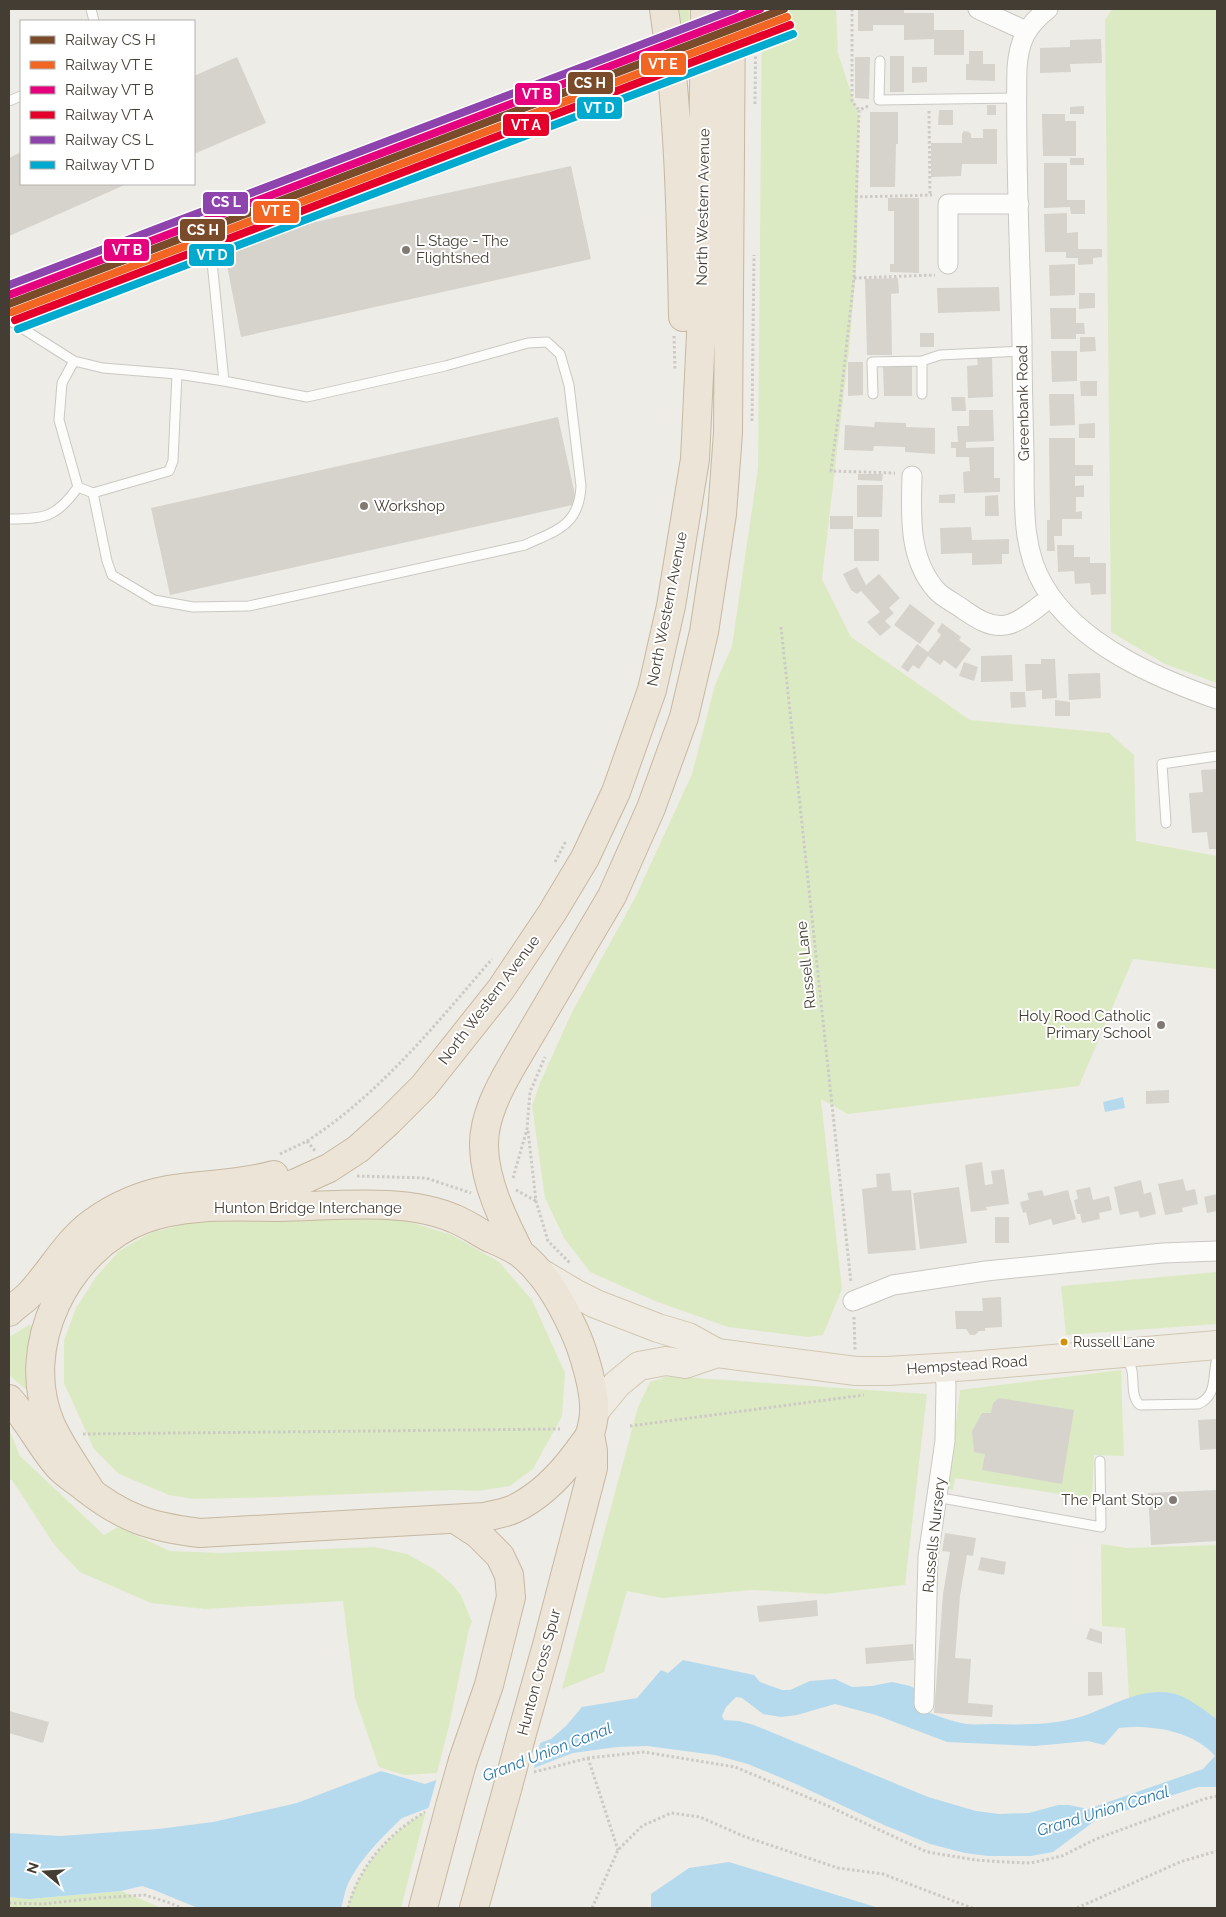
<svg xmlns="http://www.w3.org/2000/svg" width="1226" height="1917" viewBox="0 0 1226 1917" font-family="Raleway,sans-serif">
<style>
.green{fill:#dceac4}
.water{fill:#b5daee;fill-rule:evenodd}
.pier{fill:#eeece6}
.building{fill:#d6d3cd}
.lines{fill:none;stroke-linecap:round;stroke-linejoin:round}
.lane-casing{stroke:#cac8c2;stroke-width:11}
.street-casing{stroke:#cac8c2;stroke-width:21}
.primary-casing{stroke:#d1c7b3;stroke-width:30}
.highway-casing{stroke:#c7b8a1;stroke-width:30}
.path{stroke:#cdcac6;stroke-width:3;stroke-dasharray:2.5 2.5;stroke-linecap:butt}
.lane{stroke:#fcfcfb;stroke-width:9}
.street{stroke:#fcfcfb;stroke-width:19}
.primary{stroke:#f0ebe2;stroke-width:28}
.highway{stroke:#ebe4d7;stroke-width:28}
.highway-bridge-casing{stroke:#c7b8a1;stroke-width:30;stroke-linecap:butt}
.highway-bridge{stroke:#ebe4d7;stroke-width:28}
.rail-1-casing{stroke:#fff;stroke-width:11}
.rail-2-casing{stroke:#fff;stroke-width:11}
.rail-3-casing{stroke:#fff;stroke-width:11}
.rail-4-casing{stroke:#fff;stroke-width:11}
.rail-5-casing{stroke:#fff;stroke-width:11}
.rail-6-casing{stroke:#fff;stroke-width:11}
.rail-1{stroke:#7a4b2a;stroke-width:8}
.rail-2{stroke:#f26522;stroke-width:8}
.rail-3{stroke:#e5007d;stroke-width:8}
.rail-4{stroke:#e4002b;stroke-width:8}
.rail-5{stroke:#8e44ad;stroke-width:8}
.rail-6{stroke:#00a9ce;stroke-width:8}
.poi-dot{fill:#807a72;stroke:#fff;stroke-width:2}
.bus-dot{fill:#d3910a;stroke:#fff;stroke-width:2}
.labels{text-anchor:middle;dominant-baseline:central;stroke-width:4;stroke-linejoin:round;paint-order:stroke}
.bus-label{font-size:14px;fill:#443d33;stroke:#fff;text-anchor:start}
.street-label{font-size:15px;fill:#443d33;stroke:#fff}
.poi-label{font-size:15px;fill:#443d33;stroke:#fff;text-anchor:start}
.water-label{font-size:16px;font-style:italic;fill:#2978aa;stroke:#fff}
.line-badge{stroke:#fff;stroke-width:2}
.badge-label{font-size:14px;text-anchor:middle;font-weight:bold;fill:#fff}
</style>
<rect width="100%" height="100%" fill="#eeece6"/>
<path class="green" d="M679 9H689L688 51 686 54 684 52Z
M762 9H836L838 53 859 117 857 256 849 350 822 579 851 637 970 720 1109 733 1134 755 1136 841 1217 856V969L1133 959 1079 1086 848 1114 821 1099 842 1289 823 1335 808 1337 728 1327 655 1301 590 1272 564 1238 545 1198 532 1106 540 1083 572 1012 636 896 692 774 715 685 732 646 758 468Z
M1112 9H1217V683L1165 664 1111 632 1105 20Z
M400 1219 452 1235 499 1262 532 1300 565 1373 562 1416 533 1469 510 1486 478 1491 454 1490 278 1497 193 1499 169 1495 119 1474 94 1449 64 1383V1340L76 1308 96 1277 119 1251 150 1233 189 1223 246 1220Z
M1217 1272V1324L1066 1335 1061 1286Z
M29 1325 33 1326 28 1367 29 1387 25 1389 9 1375V1337Z
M1121 1370 1124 1456 1094 1455 1092 1499 955 1478 953 1490 948 1489 960 1390Z
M669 1376 927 1394 905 1585 825 1594 752 1590 662 1598 627 1591 604 1672 562 1689 638 1407 650 1382Z
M9 1429 20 1456 104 1535 118 1527 170 1551 220 1553 375 1547 407 1554 434 1569 452 1584 461 1595 472 1622 469 1629 449 1726 437 1773 404 1775 379 1767 355 1698 343 1601 205 1609 151 1603 80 1572 55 1546 12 1480 9 1479Z
M1101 1544 1127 1548 1217 1545V1719L1187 1699 1155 1692 1129 1698 1125 1628 1102 1626Z
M426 1811 401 1908H347C361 1865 388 1835 426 1811Z
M121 1891 162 1908H9V1897L30 1899Z"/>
<path class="water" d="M1123 1097 1125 1108 1105 1112 1103 1102Z
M683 1660 754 1675 760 1682 782 1690H790L810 1681 835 1679 852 1687 872 1686 892 1682 910 1686 924 1693 922 1710C937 1716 951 1721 966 1724 975 1725 984 1724 993 1724 1021 1725 1052 1725 1080 1717 1109 1708 1139 1687 1171 1693 1188 1696 1203 1710 1217 1719V1787H1198L1096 1820 1053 1852 1031 1856H988L965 1853 930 1844 884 1825 796 1784 748 1764 715 1755 647 1746 617 1747 573 1753 402 1818C383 1836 355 1864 346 1889 344 1895 343 1902 341 1908H198L154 1890 142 1886 121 1891 29 1899 9 1897V1833L60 1836 158 1829 213 1822 297 1803 381 1771 425 1784 551 1739 566 1726 582 1707 637 1698 661 1670 668 1673ZM736 1697 742 1698 763 1714 781 1717 797 1715 835 1704 876 1715 947 1742 1035 1746 1088 1741 1104 1745 1119 1728C1151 1724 1194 1731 1215 1756L1203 1769 1088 1809 1069 1805H1058L1029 1813 999 1814 976 1811 928 1797 754 1725 739 1721 724 1720 722 1716 726 1707Z
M729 1862 879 1908H651V1894L689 1868Z"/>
<path class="pier" d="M541 1740 533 1771 428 1810 437 1778Z"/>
<path class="building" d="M858 9H904V13H934V30H964V55H934V39L904 40V25H873V31H858Z
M1101 39 1102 63 1070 64 1071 72 1040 73V48L1070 47V40Z
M969 51H983V64H995V81L966 80V64H969Z
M890 56H904V92H890Z
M237 57 266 123 194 154V76Z
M855 57H870L869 99 855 98Z
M912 67H927V82L912 83Z
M987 105H996V115H987Z
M1084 106V114H1070V107Z
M939 110H953V125H938Z
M870 112H898V144H896L895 187H870Z
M1042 114H1065V121H1076V156H1043Z
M983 129H997V164H962L961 176 931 177V143H962V134L964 131 969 132 971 134V138H983Z
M21 152V184H127L9 236V158Z
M1070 158H1084V165H1070Z
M1044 163H1067V200H1085V214H1071L1070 207 1044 208Z
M571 166 591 259 241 337 222 240H233Z
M888 198H919V273L890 272V264H894V211H888Z
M1067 213V233L1078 232V249H1102V257L1093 258V264L1078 265V258H1066V252H1045L1044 214Z
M1075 264V295L1050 296 1049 265Z
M898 278 899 293 891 294 892 355H867L865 279Z
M999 287 1000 311 938 313 937 288Z
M1079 293H1095V308L1079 309Z
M1050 308H1076V323H1084L1085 334H1076V339H1051Z
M920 333H934V347H920Z
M1080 337H1095L1096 351 1080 352Z
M1051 351H1077V381L1052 382Z
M992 357 993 397 968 398 967 366 978 365 977 358Z
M848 362H863V395L848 396Z
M912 366V396H884L883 367Z
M1080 381H1097V396H1081Z
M1049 394H1074L1075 425 1050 426Z
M951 397H965L966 411H952Z
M969 410H993L994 441 966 442V448L994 447V478H1000V492L964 493 963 472 970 471 969 457H956V448H951V442H958L957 426H969Z
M558 417 577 504 170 595 151 508Z
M875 422 906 423V427L935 428V454L905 452V447L874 446 873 451 844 450 845 425 874 427Z
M1095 423V438H1079V424Z
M1049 438H1075V465H1093V476H1075V486L1084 485V497H1076V512L1082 511V519H1062V536H1054L1055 551H1047V520H1050Z
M858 474H883L882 481 858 480Z
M857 485H883L882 517H857Z
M955 494V503H939V495Z
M998 495 999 516H985V496Z
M830 516H853V529H830Z
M971 527 972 540 1009 539V554H1002V564L972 565V553L941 554 940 528Z
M854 529H879V561H854Z
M1057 545H1074V557H1090V563H1106V594L1091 595 1090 583 1075 584 1074 571 1058 572Z
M857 567 866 585 879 574 900 598 889 608 894 613 885 621 891 627 880 636 867 622 880 612 861 591 857 594 851 590 843 574Z
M910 604 935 623 920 644 894 625Z
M942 623 961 637 959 640 971 649 956 669 944 660 940 665 928 656 919 669 913 665 908 672 901 667 917 644 928 652 941 635 937 631Z
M1012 655 1013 681 981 682V656Z
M1041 659H1055L1057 698 1042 699V690L1026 691 1025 664H1041Z
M964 662 978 667 974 681 959 676Z
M1100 673 1101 698 1069 700 1068 674Z
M1010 692H1025L1026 707 1011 708Z
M1055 700 1070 702V716H1055Z
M1217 769V849H1209L1207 832 1192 833 1189 793 1203 792 1201 770Z
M1169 1090V1103L1146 1104V1091Z
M982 1162 985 1185 993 1184 991 1171 1004 1169 1009 1204 986 1207 987 1210 971 1212 965 1165Z
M890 1173 892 1191 911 1190 916 1250 868 1254 862 1189 877 1187 876 1174Z
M1183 1179 1186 1191 1195 1189 1198 1204 1182 1208 1183 1212 1165 1215 1158 1184Z
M1141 1180 1144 1194 1151 1192 1156 1214 1140 1218 1138 1211 1120 1215 1114 1187Z
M959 1187 967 1243 920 1249 913 1193Z
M1090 1187 1093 1200 1109 1196 1112 1210 1099 1213 1100 1219 1082 1223 1080 1214H1077L1074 1200 1078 1199 1076 1190Z
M1042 1190 1044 1196 1068 1190 1076 1219 1053 1225 1051 1219 1029 1225 1026 1212 1023 1213 1020 1202 1029 1200 1027 1193Z
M1217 1194V1211L1207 1213 1204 1197Z
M995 1217H1009V1243H995Z
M1001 1297 1002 1327 985 1328V1331H979L975 1335H970L966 1329H956L955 1311H983L982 1298Z
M999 1398 1074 1410 1062 1484 982 1470 985 1454 974 1452 972 1431 982 1413H991L993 1403Z
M1217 1419V1449L1200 1450 1198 1420Z
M1217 1490V1541L1151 1545 1148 1493Z
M945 1533 976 1538 973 1556 967 1555 960 1596 955 1658 971 1659 968 1703 993 1705 992 1717 934 1713 943 1594 950 1552 942 1551Z
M981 1557 1006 1562 1004 1575 978 1570Z
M817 1600 818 1616 759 1622 757 1606Z
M1090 1628 1102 1632V1644L1086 1639Z
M913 1644 914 1660 866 1664 865 1648Z
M1088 1672H1102L1103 1695 1088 1696Z
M9 1711 49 1722 43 1743 9 1733Z"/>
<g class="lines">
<g class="lane-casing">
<path id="lane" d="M91 9 94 21
M880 61 879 100 1016 98
M9 101 21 96
M9 320 74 361 103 368 177 374 224 381 307 397 445 366 528 343 547 342 560 354 569 385 581 486C579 526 557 530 525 545L249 606 193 607 154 600 112 575 107 561 93 493
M74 361 62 383 59 420 78 487 93 493 169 471 173 461 177 374
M922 361V394
M224 381 208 222 212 218 219 215 314 185
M873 394 872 362 922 361 940 355 1022 351
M9 519C45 519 57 517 78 487
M1166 823 1162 764 1217 756
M1126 1356C1128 1361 1131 1366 1132 1371 1134 1382 1131 1398 1140 1405L1198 1404C1218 1396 1212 1375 1217 1358
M936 1497 1101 1527 1100 1461"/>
</g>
<g class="street-casing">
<path id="street" d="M978 9 1026 31
M1048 9C1026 26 1019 41 1017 68 1015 158 1020 249 1022 340 1022 377 1023 415 1024 453 1025 497 1020 547 1044 586 1078 644 1156 678 1217 699
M948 264V204H1019
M912 476C911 515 908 558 936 590 943 598 955 603 964 610 976 618 990 628 1006 625 1022 622 1038 606 1051 597
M853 1301 893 1285 986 1271 1163 1253 1217 1251
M924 1704 928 1557 945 1441 946 1385 944 1366"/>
</g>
<g class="primary-casing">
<path id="primary" d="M539 1272 576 1294 596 1304 658 1328 688 1337 717 1353 856 1371H887L970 1366 1217 1345
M594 1412 617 1384 639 1366 666 1361 685 1364 717 1353"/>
</g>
<g class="highway-casing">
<path id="highway" d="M664 9C679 111 681 214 683 317
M247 1199 296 1183 329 1168 358 1149 389 1121 424 1086 501 989 552 913 585 858 616 792 652 690 671 606 695 459 701 334 705 9
M520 1253C504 1221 485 1184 484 1147 483 1118 499 1088 513 1064L612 896 651 808 684 717 704 632 722 514 728 433 731 9
M9 1312C15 1306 23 1301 29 1295 51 1272 66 1242 92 1223 114 1207 141 1195 168 1190 203 1184 239 1185 274 1175
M9 1399C29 1421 41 1447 59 1467 66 1475 76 1480 84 1487 123 1518 150 1527 200 1533L484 1517C494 1515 505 1513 514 1509 541 1496 560 1476 577 1453 581 1447 586 1442 589 1436 592 1430 593 1421 594 1415 596 1391 583 1349 573 1328 561 1302 544 1272 521 1254 512 1247 499 1242 488 1237 477 1231 467 1224 455 1219 406 1197 335 1206 281 1207 237 1207 187 1203 144 1219 67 1248 17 1347 51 1425 61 1447 79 1472 92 1493
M455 1519 478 1534 500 1556 509 1575 511 1597 489 1685 463 1760
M521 1737 547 1645 593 1468V1451L590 1434
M423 1908 450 1806
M474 1908 508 1786"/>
</g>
<path class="path" d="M852 9V101L859 110
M755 104 756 9
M868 106 859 110 854 278 841 395 831 471 895 473
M929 111 930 196
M855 197 932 195
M854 278 935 275
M674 336 675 370
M752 421 754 255
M781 627 851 1283
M555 862 566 841
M528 1131 536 1201 548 1241 570 1263
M307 1141C380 1094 436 1024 492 959
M280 1154 307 1141 316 1152
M357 1176 426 1178 471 1193
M513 1178 527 1129 530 1092 545 1057
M516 1190 536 1201
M854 1317 855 1350
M630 1426 864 1395
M83 1434 560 1429
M588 1758 618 1850
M534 1772 588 1758 644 1752 735 1767 826 1805 927 1852 976 1860 1004 1862 1031 1863 1062 1856 1096 1839 1204 1799 1217 1796
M9 1903 43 1904 98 1898 145 1895 167 1902 182 1908
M348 1908C359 1866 388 1834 425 1812
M592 1908 618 1850 642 1826 671 1813 700 1817 743 1836 838 1868 883 1874 972 1908
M1077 1908 1180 1862 1217 1851"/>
<use href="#lane" class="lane"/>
<use href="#street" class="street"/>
<use href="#primary" class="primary"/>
<use href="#highway" class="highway"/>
<g class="highway-bridge-casing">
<path id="highway-bridge" d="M508 1786 521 1737
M450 1806 463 1760"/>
</g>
<use href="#highway-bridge" class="highway-bridge"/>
<g class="rail-1-casing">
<path id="rail-1" d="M9 304 784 9"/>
</g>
<g class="rail-2-casing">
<path id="rail-2" d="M12 312 787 17"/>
</g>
<g class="rail-3-casing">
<path id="rail-3" d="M9 295 760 9"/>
</g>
<g class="rail-4-casing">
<path id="rail-4" d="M15 320 790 25"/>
</g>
<g class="rail-5-casing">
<path id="rail-5" d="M9 285 735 9"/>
</g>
<g class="rail-6-casing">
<path id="rail-6" d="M18 329 793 34"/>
</g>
<use href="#rail-1" class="rail-1"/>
<use href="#rail-2" class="rail-2"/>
<use href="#rail-3" class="rail-3"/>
<use href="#rail-4" class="rail-4"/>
<use href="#rail-5" class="rail-5"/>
<use href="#rail-6" class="rail-6"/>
</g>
<g class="poi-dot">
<circle cx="406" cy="250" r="5"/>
<circle cx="364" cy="506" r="5"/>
<circle cx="1161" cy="1025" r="5"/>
<circle cx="1173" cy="1500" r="5"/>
</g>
<circle class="bus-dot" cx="1064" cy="1342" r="4.5"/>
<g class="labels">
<g class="bus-label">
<text x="1073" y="1342">Russell Lane</text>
</g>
<g class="street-label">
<text transform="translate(703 207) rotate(-89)">North Western Avenue</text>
<text transform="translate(1023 403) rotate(-91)">Greenbank Road</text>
<text transform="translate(667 609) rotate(-79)">North Western Avenue</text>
<text transform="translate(806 965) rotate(-96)">Russell Lane</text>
<text transform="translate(489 1000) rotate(-53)">North Western Avenue</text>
<text x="308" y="1208">Hunton Bridge Interchange</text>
<text transform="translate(967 1365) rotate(-4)">Hempstead Road</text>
<text transform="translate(934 1535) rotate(-84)">Russells Nursery</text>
<text transform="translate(539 1672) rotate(-75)">Hunton Cross Spur</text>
</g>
<g class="poi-label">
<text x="416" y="241">L Stage - The<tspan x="416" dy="17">Flightshed</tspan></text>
<text x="374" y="506">Workshop</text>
<text x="1151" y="1016" text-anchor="end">Holy Rood Catholic<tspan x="1151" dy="17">Primary School</tspan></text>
<text x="1163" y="1500" text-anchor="end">The Plant Stop</text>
</g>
<g class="water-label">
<text transform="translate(547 1752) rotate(-21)">Grand Union Canal</text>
<text transform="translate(1103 1811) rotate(-17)">Grand Union Canal</text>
</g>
</g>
<g class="line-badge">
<rect x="640" y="52" width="47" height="24" rx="5" fill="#f26522"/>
<rect x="567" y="71" width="47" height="24" rx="5" fill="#7a4b2a"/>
<rect x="514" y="82" width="47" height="24" rx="5" fill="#e5007d"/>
<rect x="576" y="96" width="47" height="24" rx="5" fill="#00a9ce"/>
<rect x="502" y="113" width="48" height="24" rx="5" fill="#e4002b"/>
<rect x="202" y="191" width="47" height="24" rx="5" fill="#8e44ad"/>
<rect x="252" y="200" width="48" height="24" rx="5" fill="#f26522"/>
<rect x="179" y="218" width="47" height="24" rx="5" fill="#7a4b2a"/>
<rect x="103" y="238" width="47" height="24" rx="5" fill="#e5007d"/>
<rect x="188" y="243" width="47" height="24" rx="5" fill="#00a9ce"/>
</g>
<g class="badge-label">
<text x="663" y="69">VT E</text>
<text x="590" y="88">CS H</text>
<text x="537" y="99">VT B</text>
<text x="599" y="113">VT D</text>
<text x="526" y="130">VT A</text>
<text x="226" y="207">CS L</text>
<text x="276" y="216">VT E</text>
<text x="203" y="235">CS H</text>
<text x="127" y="255">VT B</text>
<text x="212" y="260">VT D</text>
</g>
<rect width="1226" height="1917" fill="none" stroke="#443d33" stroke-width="20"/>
<rect x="20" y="20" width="175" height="165" fill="#ffffff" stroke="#b4b1ad"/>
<rect x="30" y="36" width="25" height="8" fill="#7a4b2a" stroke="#b4b1ad"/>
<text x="65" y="45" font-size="15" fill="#443d33">Railway CS H</text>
<rect x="30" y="61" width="25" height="8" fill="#f26522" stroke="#b4b1ad"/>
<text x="65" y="70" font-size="15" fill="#443d33">Railway VT E</text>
<rect x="30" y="86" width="25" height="8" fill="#e5007d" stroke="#b4b1ad"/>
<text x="65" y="95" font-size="15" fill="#443d33">Railway VT B</text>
<rect x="30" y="111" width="25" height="8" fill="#e4002b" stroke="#b4b1ad"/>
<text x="65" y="120" font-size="15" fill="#443d33">Railway VT A</text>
<rect x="30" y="136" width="25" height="8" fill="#8e44ad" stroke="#b4b1ad"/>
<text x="65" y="145" font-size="15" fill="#443d33">Railway CS L</text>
<rect x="30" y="161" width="25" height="8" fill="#00a9ce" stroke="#b4b1ad"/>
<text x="65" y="170" font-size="15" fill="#443d33">Railway VT D</text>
<g transform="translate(45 1872) rotate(288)" stroke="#ffffff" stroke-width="4" paint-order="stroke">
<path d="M0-4L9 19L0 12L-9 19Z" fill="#443d33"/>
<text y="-8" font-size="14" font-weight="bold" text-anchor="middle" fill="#443d33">N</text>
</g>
</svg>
